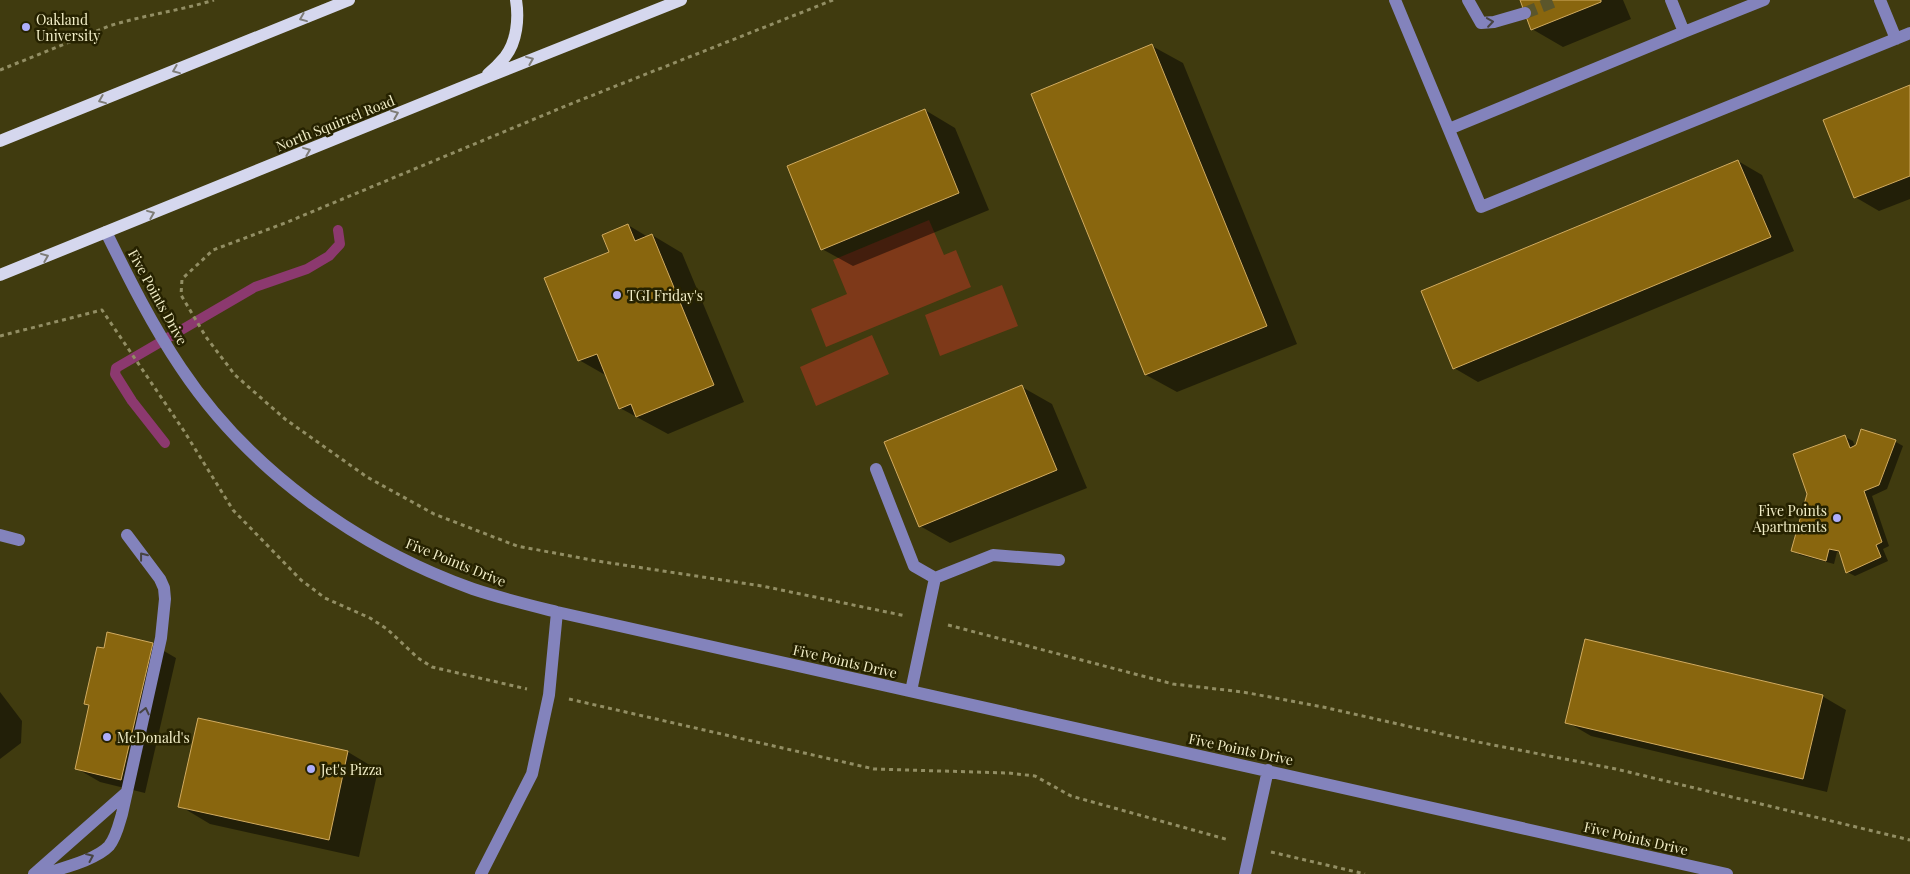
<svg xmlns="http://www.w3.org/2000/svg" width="1910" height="874" viewBox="0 0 1910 874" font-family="'Playfair Display',serif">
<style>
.green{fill:#7e3919}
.shadow{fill:#0007}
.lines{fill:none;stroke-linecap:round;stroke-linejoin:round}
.stream{stroke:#8c396f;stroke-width:10}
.building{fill:#89660e;stroke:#d1ab60}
.minor-tunnel{stroke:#5b562b;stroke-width:12;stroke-dasharray:12 6;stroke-linecap:butt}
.path{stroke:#928e64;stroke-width:3;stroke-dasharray:4 4;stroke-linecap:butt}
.minor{stroke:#8383bc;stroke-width:12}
.major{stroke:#d5d7ee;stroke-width:12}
.oneway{stroke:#7e7c77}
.oneway2{stroke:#474442}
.poi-dot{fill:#aeaefb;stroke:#262200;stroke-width:2}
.labels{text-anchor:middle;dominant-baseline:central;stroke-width:5;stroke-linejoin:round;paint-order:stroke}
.poi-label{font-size:14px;fill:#f3efc8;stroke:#262200;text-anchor:start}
.street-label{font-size:14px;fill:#f3efc8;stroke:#262200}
</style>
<rect width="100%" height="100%" fill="#403b0f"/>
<path class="green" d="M929 220 944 255 956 250 971 287 826 347 811 309 847 294 833 260Z
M1002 285 1018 326 940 356 925 315Z
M872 335 889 374 816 406 800 367Z"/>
<path class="shadow" d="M1520 0H1623L1631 19 1563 47 1532 29Z
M1152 46 1183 63 1297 344 1177 392 1146 375 1032 95Z
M1910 86V199L1879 211 1855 197Z
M925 110 955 128 989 210 853 266 822 249Z
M1738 161 1762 175 1794 251 1478 382 1454 368Z
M628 225 648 237 652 235 682 253 744 402 668 434 620 408 607 376 579 360 611 252Z
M1022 387 1052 404 1087 488 950 543 920 526Z
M1862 431 1896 442 1903 446 1887 489 1872 496 1889 546 1883 549 1888 561 1855 576 1847 572 1841 553 1837 552 1834 564 1800 555 1792 550 1845 437 1853 441 1855 447 1857 446Z
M152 644 176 658 145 793 100 782 76 768 90 706 85 703 105 650Z
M0 692 22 721 21 743 0 759Z
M1822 696 1846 710 1827 792 1591 736 1567 722Z
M348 752 378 770 359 857 210 824 180 806Z"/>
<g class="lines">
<path class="stream" d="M165 443 132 401 115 374 116 368 255 287 307 269 329 256 340 244 338 230"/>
</g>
<path class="building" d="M1520 0H1601V2L1531 30Z
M1152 44 1267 326 1145 375 1031 94Z
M1910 85V176L1854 198 1823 120Z
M925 109 959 193 821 250 787 166Z
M1738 160 1771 237 1453 369 1421 291Z
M628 224 635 241 652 234 714 385 636 417 631 404 619 409 597 354 578 361 544 278 609 252 602 235Z
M1022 385 1057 470 919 527 884 442Z
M1861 429 1896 440 1879 485 1864 491 1882 542 1876 545 1881 557 1846 573 1839 551 1829 549 1826 561 1791 551 1807 494 1793 454 1845 435 1850 448 1856 445Z
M107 632 153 643 121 780 75 769 89 705 84 704 97 647 104 648Z
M1585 639 1823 695 1803 779 1565 723Z
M198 718 348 751 329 840 178 807Z"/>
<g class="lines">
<path class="minor-tunnel" d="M1525 13 1558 0"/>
<path class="path" d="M833 0 568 105 285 223 213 250 182 279 181 295 206 337 235 375 285 419 367 477 434 514 517 546 597 561 762 586 906 616
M0 70 109 26C144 15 179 11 214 0
M0 336 102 310 184 431 233 510 301 580 325 598 370 618 387 629 418 658 432 667 527 689
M948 625 1173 684 1243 692 1323 707 1473 741 1616 769 1910 840
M569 699 874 769 1008 773 1035 776 1071 796 1229 840
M1271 852 1365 874"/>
<path class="minor" d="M1395 0 1481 207 1910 33
M1468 0 1481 23 1494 22 1525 13
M1671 0 1684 32 1764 0
M1880 0 1896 39
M1449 129 1684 32
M106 232C129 279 152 325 181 368 249 470 358 548 473 589 500 598 529 605 557 612L1727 874
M876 469 914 566 935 578
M0 535 19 540
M911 691 935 578 993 555 1059 560
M34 874 127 792
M44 874C62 868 96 860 109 846 116 838 119 824 122 814L161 638 165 599 164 588 160 579 127 535
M481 874 532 774 549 695 557 612
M1245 874 1268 770"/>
<path class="major" d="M488 74C494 69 500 63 505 57 517 42 519 18 516 0
M0 141 349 0
M0 275 485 78 681 0"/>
</g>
<defs><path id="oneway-chevron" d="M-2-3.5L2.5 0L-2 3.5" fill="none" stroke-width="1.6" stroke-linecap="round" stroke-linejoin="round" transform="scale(1.25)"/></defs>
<g class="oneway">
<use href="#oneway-chevron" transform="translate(303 18) rotate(158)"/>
<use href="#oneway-chevron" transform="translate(530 60) rotate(-22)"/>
<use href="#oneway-chevron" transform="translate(176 70) rotate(158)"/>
<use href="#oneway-chevron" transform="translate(102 100) rotate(158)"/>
<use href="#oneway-chevron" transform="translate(395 114) rotate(-22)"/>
<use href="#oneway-chevron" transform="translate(307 151) rotate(-22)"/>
<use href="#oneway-chevron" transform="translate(151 214) rotate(-22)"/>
<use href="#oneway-chevron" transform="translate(45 257) rotate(-22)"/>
</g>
<g class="oneway2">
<use href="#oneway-chevron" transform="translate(1490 22) rotate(-8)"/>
<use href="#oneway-chevron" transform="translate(143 556) rotate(-128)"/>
<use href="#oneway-chevron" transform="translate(145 711) rotate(-77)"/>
<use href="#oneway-chevron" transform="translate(90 857) rotate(-24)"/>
</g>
<g class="poi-dot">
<circle cx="26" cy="27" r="5"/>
<circle cx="617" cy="295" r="5"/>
<circle cx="1837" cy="518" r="5"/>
<circle cx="107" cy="737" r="5"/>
<circle cx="311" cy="769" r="5"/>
</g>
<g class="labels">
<g class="poi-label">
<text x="36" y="19">Oakland<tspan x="36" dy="16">University</tspan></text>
<text x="627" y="295">TGI Friday's</text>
<text x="1827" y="510" text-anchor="end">Five Points<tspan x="1827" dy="16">Apartments</tspan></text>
<text x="117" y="737">McDonald's</text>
<text x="321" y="769">Jet's Pizza</text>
</g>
<g class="street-label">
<text transform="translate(335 123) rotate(-22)">North Squirrel Road</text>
<text transform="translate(158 297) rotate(61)">Five Points Drive</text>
<text transform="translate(456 562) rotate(22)">Five Points Drive</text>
<text transform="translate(845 661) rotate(13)">Five Points Drive</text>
<text transform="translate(1241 749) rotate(12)">Five Points Drive</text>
<text transform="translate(1636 838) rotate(13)">Five Points Drive</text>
</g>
</g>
</svg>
